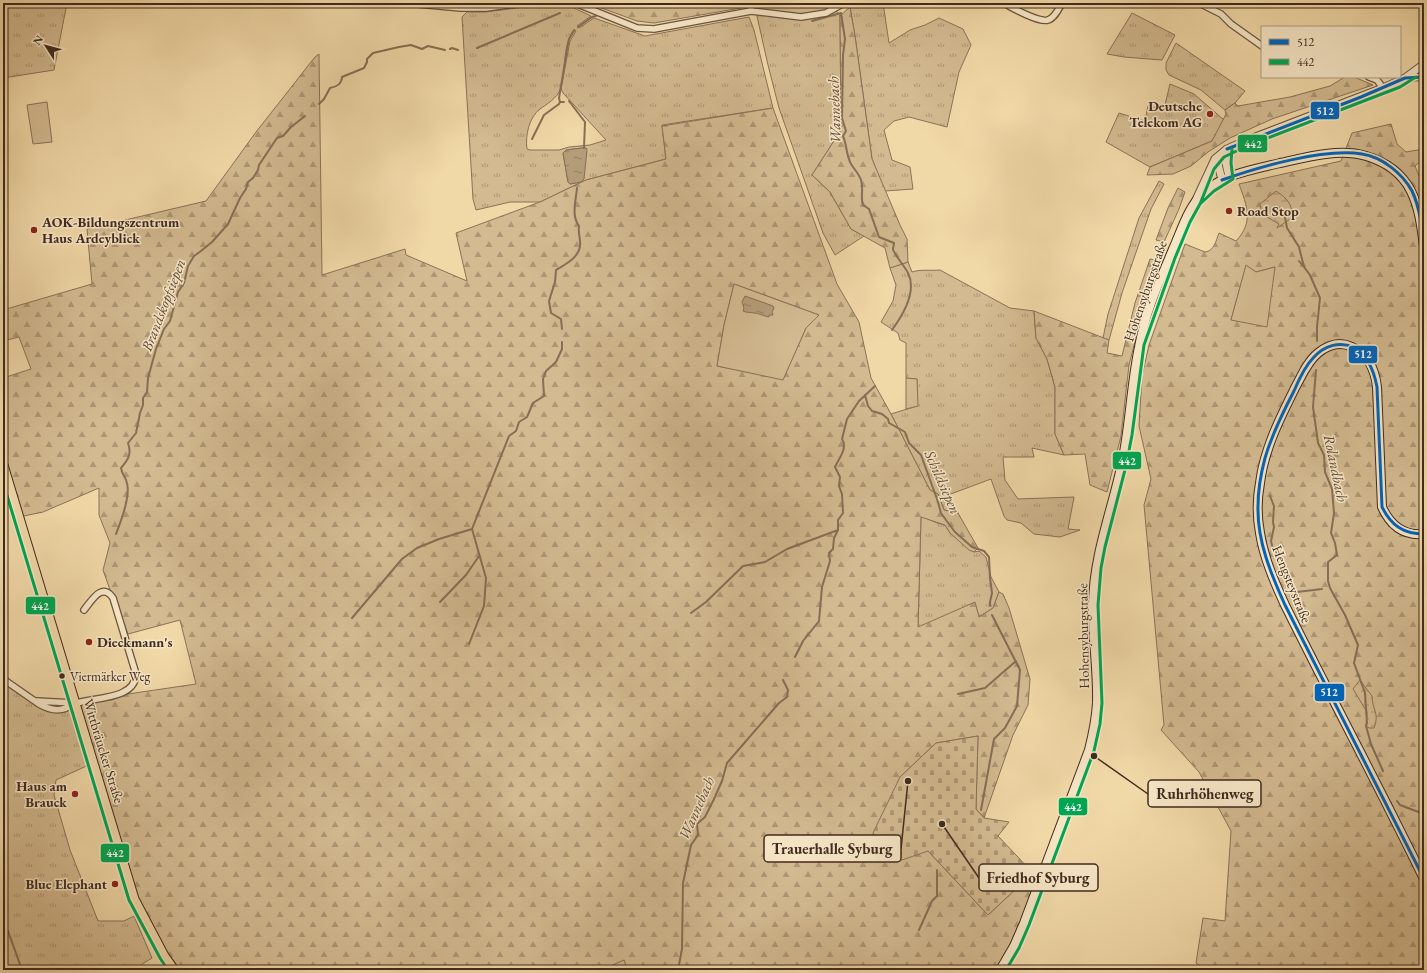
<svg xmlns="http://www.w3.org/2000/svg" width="1427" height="973" viewBox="0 0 1427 973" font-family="'EB Garamond',serif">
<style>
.grass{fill:url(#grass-tufts);stroke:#8a7258;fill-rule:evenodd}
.forest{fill:url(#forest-firs);stroke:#8a7258;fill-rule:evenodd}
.wetland{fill:url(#wetland-marsh);stroke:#8a7258}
.cemetery{fill:url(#cemetery-stones);stroke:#8a7258}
.garden{fill:#d3ba90;stroke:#8a7258}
.water{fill:url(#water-ripples);stroke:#866f55}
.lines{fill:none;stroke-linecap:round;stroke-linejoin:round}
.stream{stroke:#866f55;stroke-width:2}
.minor-casing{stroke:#6c5641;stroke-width:8}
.tertiary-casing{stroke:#6c5641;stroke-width:9}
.secondary-casing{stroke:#402a1f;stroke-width:10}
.primary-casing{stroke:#402a1f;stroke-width:11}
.minor{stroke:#f6e6c6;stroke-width:5.5}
.tertiary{stroke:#f6e6c6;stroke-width:7}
.secondary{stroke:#f6e6c6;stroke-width:8}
.primary{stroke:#f1d8a7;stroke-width:9}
.bus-1-casing{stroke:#f6e6c6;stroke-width:6}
.bus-2-casing{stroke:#f6e6c6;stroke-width:6}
.bus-1{stroke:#0065bd;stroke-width:3}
.bus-2{stroke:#00a651;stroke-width:3}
.poi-dot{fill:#8f2418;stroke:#f6e6c6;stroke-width:1.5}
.bus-dot{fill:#402a1f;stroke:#f6e6c6;stroke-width:1.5}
.labels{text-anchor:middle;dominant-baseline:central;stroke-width:3;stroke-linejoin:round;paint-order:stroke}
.bus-label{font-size:13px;fill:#402a1f;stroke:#f6e6c6;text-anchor:start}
.poi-label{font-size:14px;font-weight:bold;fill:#402a1f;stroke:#f6e6c6;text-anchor:end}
.street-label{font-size:14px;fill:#402a1f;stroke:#f6e6c6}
.water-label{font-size:15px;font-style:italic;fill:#5d4736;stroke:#f6e6c6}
.leader{fill:none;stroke:#402a1f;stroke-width:1.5}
.callout-dot{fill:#402a1f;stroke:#f6e6c6;stroke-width:1.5}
.callout{fill:#f6e6c6;stroke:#402a1f;stroke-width:1.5}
.callout-label{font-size:15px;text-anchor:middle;font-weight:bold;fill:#402a1f}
.line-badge{stroke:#f6e6c6;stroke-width:1.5}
.badge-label{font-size:11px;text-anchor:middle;font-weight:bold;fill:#fff}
</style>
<defs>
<pattern id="grass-tufts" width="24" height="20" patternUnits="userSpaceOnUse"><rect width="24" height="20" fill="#d3ba90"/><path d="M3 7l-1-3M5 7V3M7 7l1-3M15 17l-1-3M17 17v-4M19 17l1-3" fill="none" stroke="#ad9775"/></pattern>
<pattern id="forest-firs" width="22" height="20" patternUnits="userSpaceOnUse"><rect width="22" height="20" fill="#d3ba90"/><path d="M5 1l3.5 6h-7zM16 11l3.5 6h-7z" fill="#ad9775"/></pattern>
<pattern id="wetland-marsh" width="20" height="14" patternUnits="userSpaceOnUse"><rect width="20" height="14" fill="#d3ba90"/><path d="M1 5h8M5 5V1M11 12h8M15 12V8" fill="none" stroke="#ad9775"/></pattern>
<pattern id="cemetery-stones" width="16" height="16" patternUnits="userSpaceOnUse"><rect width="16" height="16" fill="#d3ba90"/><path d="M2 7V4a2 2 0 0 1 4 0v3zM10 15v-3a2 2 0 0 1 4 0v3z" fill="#ad9775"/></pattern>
<pattern id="water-ripples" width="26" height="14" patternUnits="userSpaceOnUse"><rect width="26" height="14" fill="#b59d79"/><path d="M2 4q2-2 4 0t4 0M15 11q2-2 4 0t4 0" fill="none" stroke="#958063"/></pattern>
</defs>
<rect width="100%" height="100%" fill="#f1d8a7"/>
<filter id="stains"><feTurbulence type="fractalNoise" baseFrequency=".005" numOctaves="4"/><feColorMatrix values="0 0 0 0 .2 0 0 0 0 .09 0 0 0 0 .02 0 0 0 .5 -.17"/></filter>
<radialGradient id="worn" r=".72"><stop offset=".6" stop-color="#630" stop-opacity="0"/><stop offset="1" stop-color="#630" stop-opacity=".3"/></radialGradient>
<path class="grass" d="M3 3H67L54 70 3 78Z
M556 3 572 7 591 16 577 26 579 28 594 18 645 36 749 17 754 30 773 108 662 125 666 159 586 180 540 202H510L476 210 473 199 462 17 467 12H485ZM574 29 576 31 570 41 561 89 563 93 606 140 590 145 569 147 559 150H530L527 149C525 136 529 117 540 109 547 104 557 98 560 90 567 70 561 49 574 29ZM582 148H586L581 182 570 184 568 182 563 153 566 150Z
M754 3H834L832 5 840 16 841 130 812 175 830 192 851 229 864 236 835 255 823 233 779 108 768 65Z
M853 3H883L889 43 910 30 925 25 939 18 963 29 971 45 959 72 947 127 909 117 894 121 884 130 892 160 910 167 913 189 885 191 872 159 855 36 850 7Z
M1132 13 1175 35 1162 60 1124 57 1107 54Z
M1176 43 1245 91 1235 103 1225 110 1201 90 1169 75 1166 70V63Z
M1170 84 1194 94 1224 120 1212 141 1150 167 1106 142 1119 113 1145 121 1148 106 1164 109Z
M1159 181 1164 184 1151 209 1122 293 1109 340 1103 338 1108 314 1139 218Z
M908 262 912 272C921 269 931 271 940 270L1010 308 1034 311 1036 338 1047 359 1055 387V434L1064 455 1032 448 1034 457H1003L1005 480 1018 499 1074 497 1068 529 1080 530 1060 537 1034 534 1021 523 1007 520 1004 516 991 479 948 495 958 513 944 510 938 494 930 490 891 414 917 406V379L906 378V343L900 340 898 333 881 322 893 301 896 285 890 268Z
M921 516 937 523 945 525 950 533 974 552 979 551 986 557 991 577 999 592 993 608 979 617 975 603 918 628Z
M3 679 30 698 57 709 75 703 93 763 56 780 54 795 70 850 98 921H124L134 916 152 958 133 970H4L3 965Z
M624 960 628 970H601Z"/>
<path class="forest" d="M588 3H745L744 5 741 8 654 23 637 21Z
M850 7 855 36 872 159 900 225 907 239 908 262 890 268 885 248 851 229 830 192 812 175 841 130 840 16Z
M319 54 322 275 405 249 406 255 467 281 456 233 540 202 586 180 666 159 662 126 773 108 837 284 859 322 871 378 891 414 930 490 938 494 944 510 958 513 978 548 974 552 969 550 950 533 945 525 921 517 918 627 975 602 979 617 993 608 999 592 1003 594 1009 608 1030 679 1028 705 1013 735 984 818 976 809 978 736 936 743 900 777 928 851 988 915 1049 858 1000 970H628L624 960 601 970H174L134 899 75 703 94 699 196 684 180 620 128 634 109 587 103 570 110 543 99 515V488L43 512 19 517 3 465V378L31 369 19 337 3 341V310L92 284 87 229 206 201 256 132 315 57ZM734 284 819 315 806 328 783 379 717 366 724 325Z
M1345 77H1354L1373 85 1272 119 1230 138 1208 152 1191 166 1173 174 1147 175 1150 167 1212 141 1226 114 1225 110 1235 103 1238 106 1290 97 1330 86Z
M1391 124 1397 144 1406 152 1424 149V158L1415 166 1424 188V970H1206L1196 963 1203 918 1225 921 1231 831 1199 772 1161 730 1164 725 1144 505 1151 479 1139 426 1142 376 1149 345 1185 244 1205 252C1214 251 1216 241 1219 233L1236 241C1254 222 1247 206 1239 184L1341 161 1352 133ZM1246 266 1256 272 1275 267 1231 320Z
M1178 188 1185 192 1179 209 1164 242 1156 240 1168 208Z
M1150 259 1160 261 1141 318 1129 365 1121 436 1107 492 1090 485 1085 454 1064 455 1055 434V387L1047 359 1036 338 1034 311 1109 340 1107 353 1122 356 1135 303Z"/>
<path class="wetland" d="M1276 191C1288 199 1291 203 1293 217L1277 228 1279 224 1262 214 1260 204Z
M1360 680 1372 696C1372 710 1380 713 1374 728H1369L1366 726 1367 712 1353 689Z"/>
<path class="cemetery" d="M978 736 976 809 984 818 1009 822 998 836 1033 873 988 915 928 851 899 861 873 833 900 777 936 743Z"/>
<path class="garden" d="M47 102 52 142 33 144 27 105Z
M1246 265 1256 272 1275 267 1267 327 1231 320Z
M734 284 819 315 806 328 783 380 717 366 724 325Z
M906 378 917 379 918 406 906 409Z"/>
<path class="water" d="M582 148H586L587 150 584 179 581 182 570 184 568 182 563 153 566 150Z
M745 296 773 306 774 308 772 312 773 315H769V317C763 316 759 313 754 313 750 312 747 313 743 311L744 308 742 302Z"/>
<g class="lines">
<path class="stream" d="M812 21 841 13 845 39 843 55 842 118 846 131 843 136C847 145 846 155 851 164 854 169 859 174 861 180 864 189 860 198 863 205L869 209 879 237 894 243C894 245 893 247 893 249 893 253 906 268 908 273 917 291 903 315 892 330
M578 27 592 17 596 16
M477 48 560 13
M450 49 452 48 458 50
M569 101 585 122 584 148
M564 102H560L559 98 568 44 569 39 574 31
M319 104 324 99 330 88C337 87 342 83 342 77L364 68 367 62V59L373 53 399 47 411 45 422 49 428 46 445 50
M532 139 544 115 559 104 560 102
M1278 207 1282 210 1285 217 1287 228 1299 247 1304 267 1310 275 1320 298 1317 327V341
M1299 261 1303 266
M562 329 561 319 551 313 549 301 555 282 556 270C566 264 582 256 580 242 580 236 578 233 579 226 571 216 576 200 577 188
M1316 370 1313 407 1318 443 1324 455 1325 472 1332 489 1334 513 1331 533 1335 543 1337 555 1328 562V581L1330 588 1345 615 1358 645 1354 663 1365 693 1367 723 1366 726 1371 744 1383 771
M865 395 868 406 872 411 882 414 888 419 889 423 905 432 909 443 921 455 937 499 941 513 946 520 955 532 972 547 984 551 989 557 990 578 992 593 990 602V606
M1270 496 1274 506 1273 522 1274 527 1271 541 1273 549 1278 554 1287 576 1290 589 1297 592 1322 589
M472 529 509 436 516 431 519 422 527 417 533 403 544 396 543 379 546 371 556 362 562 349V342
M116 534C121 521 132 493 126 480 124 475 122 474 121 468 128 460 132 454 128 443L136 433 140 413 143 405V398L147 392 148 378 156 349 164 329 170 321 178 292 184 283 188 266 194 256 201 251 212 242 228 224 240 198 246 189 248 182 253 178 258 170 259 165 277 138 283 136 291 127 305 116
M440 602 466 575 479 556
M691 613 706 602 743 566 765 562 787 549 838 530
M352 618 402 559 417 548 439 539 472 529
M469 644 484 606 486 578 472 529
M795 657 803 641 819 621 822 587 830 561 829 553 833 549 834 538 838 530V520L843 513 842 494 839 486 840 477 835 467C839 458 848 448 842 439L847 419 859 401 875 386
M958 694 985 688 1016 661
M1397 801 1400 805 1424 814
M981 810 994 739 1005 728 1017 706 1020 670 992 615
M3 897 5 903 3 913
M3 921 8 931 22 970
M919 930 932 901 937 896V870
M678 970 682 949 683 883 691 845 698 835 697 824 705 817 714 799 722 781 727 763 779 703 787 697 788 690 783 680"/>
<g class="minor-casing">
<path id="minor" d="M406 3 461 8H486L522 3
M575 3 637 28 654 29 751 11 801 17 826 13 844 3
M751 3V11
M1004 3C1012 8 1040 23 1048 20 1055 18 1059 8 1062 3
M1199 3 1221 14 1231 24 1262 46
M1369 77 1377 80 1383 88
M1405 78 1424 77
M3 679 39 704C46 708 55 711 63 709 68 708 72 704 77 703 95 697 135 700 136 674L113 598C102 582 92 600 84 610
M36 701 75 703"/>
</g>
<g class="tertiary-casing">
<path id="tertiary" d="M1227 149 1226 163 1229 177
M1221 154 1218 164 1222 180
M1196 200 1215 159 1227 149 1245 141 1383 88 1405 78 1424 64"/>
</g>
<g class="secondary-casing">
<path id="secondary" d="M1424 534C1403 536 1390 525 1382 507L1377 387C1375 370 1368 354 1352 347 1340 341 1328 345 1318 353 1308 361 1302 375 1296 386 1281 416 1264 449 1260 483 1257 499 1257 517 1260 533 1264 558 1274 581 1285 605 1298 631 1311 657 1324 682 1358 748 1392 813 1424 879
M1000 970 1014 946 1024 923 1089 750C1093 734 1096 719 1097 703 1098 670 1092 636 1093 603 1094 554 1112 510 1122 463 1130 425 1131 385 1139 347 1145 313 1160 280 1173 249 1182 229 1188 207 1204 192 1223 174 1256 169 1280 163 1307 157 1339 148 1366 156 1413 170 1419 204 1424 247"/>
</g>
<g class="primary-casing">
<path id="primary" d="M3 465 134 899 164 956 174 970"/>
</g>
<use href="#minor" class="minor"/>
<use href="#tertiary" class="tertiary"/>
<use href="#secondary" class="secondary"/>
<use href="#primary" class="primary"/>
<g class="bus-1-casing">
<path id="bus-1" d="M1227 149 1361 97 1405 78 1424 77
M1222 180C1259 167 1323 148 1362 154 1382 157 1402 173 1412 191 1420 208 1422 228 1424 247
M1424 534C1403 534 1391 525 1382 507L1377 387C1374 371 1368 355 1353 347 1339 341 1324 346 1314 357 1305 366 1299 379 1294 391 1283 412 1272 434 1265 458 1261 473 1258 490 1258 506 1257 541 1271 574 1285 605L1424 879"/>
</g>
<g class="bus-2-casing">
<path id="bus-2" d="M1200 204 1214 191 1233 179 1231 163 1232 149
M3 482 129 900 160 958 168 970
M1006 970 1019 948 1029 925 1094 751 1100 724 1102 703 1098 605 1101 568 1105 547 1126 466 1132 435 1144 345 1175 258 1190 222 1200 204 1214 169 1224 157 1247 146 1400 87 1416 77"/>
</g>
<use href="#bus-1" class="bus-1"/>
<use href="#bus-2" class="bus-2"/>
</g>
<g class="poi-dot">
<circle cx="1210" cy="114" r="4"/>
<circle cx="1229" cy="211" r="4"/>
<circle cx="34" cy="230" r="4"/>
<circle cx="89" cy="642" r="4"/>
<circle cx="75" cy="794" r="4"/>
<circle cx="115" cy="884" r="4"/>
</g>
<circle class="bus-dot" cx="62" cy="676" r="3.5"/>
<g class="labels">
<g class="bus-label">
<text x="70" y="676">Viermärker Weg</text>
</g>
<g class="poi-label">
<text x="1202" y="106">Deutsche<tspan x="1202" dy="16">Telekom AG</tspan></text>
<text x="1237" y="211" text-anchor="start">Road Stop</text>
<text x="42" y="222" text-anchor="start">AOK-Bildungszentrum<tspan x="42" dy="16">Haus Ardeyblick</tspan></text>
<text x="97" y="642" text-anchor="start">Dieckmann's</text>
<text x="67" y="786">Haus am<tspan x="67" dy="16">Brauck</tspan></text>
<text x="107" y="884">Blue Elephant</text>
</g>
<g class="street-label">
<text transform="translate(1145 291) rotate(-71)">Hohensyburgstraße</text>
<text transform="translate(1292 584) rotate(68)">Hengsteystraße</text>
<text transform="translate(1083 636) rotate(-91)">Hohensyburgstraße</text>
<text transform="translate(104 751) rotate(73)">Wittbräucker Straße</text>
</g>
<g class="water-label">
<text transform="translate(834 110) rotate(-92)">Wannebach</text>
<text transform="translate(163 305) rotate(-69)">Brandskopfsiepen</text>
<text transform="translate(1336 468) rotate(78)">Rolandbach</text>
<text transform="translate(943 482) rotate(66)">Schildsiepen</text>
<text transform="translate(696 808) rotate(-66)">Wannebach</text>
</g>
</g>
<path class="leader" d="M1094 756L1148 794M908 781L901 849M942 824L979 878"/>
<g class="callout-dot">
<circle cx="1094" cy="756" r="4"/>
<circle cx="908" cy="781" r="4"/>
<circle cx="942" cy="824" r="4"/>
</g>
<g class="callout">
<rect x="1148" y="780" width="113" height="27" rx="4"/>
<rect x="764" y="835" width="137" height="27" rx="4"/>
<rect x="979" y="864" width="119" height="27" rx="4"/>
</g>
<g class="callout-label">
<text x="1205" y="799">Ruhrhöhenweg</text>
<text x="832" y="854">Trauerhalle Syburg</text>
<text x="1038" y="883">Friedhof Syburg</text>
</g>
<g class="line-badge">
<rect x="1310" y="101" width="30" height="19" rx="4" fill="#0065bd"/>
<rect x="1237" y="134" width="31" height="19" rx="4" fill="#00a651"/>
<rect x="1348" y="345" width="30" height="19" rx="4" fill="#0065bd"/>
<rect x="1112" y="451" width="30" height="19" rx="4" fill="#00a651"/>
<rect x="25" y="596" width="31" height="19" rx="4" fill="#00a651"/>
<rect x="1314" y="683" width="31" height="19" rx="4" fill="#0065bd"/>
<rect x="1058" y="797" width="30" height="19" rx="4" fill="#00a651"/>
<rect x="100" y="843" width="30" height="20" rx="4" fill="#00a651"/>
</g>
<g class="badge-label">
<text x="1325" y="115">512</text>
<text x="1253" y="148">442</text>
<text x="1363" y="358">512</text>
<text x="1127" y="465">442</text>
<text x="40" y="610">442</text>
<text x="1329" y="696">512</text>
<text x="1073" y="811">442</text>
<text x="115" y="857">442</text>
</g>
<rect width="1427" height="973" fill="none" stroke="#f1d8a7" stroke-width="16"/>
<rect x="4" y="4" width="1419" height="965" fill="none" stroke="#402a1f" stroke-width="2"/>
<rect x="8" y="8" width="1411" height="957" fill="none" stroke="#402a1f"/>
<rect x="1261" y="26" width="140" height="52" fill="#f6e6c6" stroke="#ad9b83"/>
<rect x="1269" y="39" width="20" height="6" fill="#0065bd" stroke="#ad9b83"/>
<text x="1297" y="46" font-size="12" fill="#402a1f">512</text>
<rect x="1269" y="59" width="20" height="6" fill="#00a651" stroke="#ad9b83"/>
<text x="1297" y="66" font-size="12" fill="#402a1f">442</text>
<g transform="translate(46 46) rotate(306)" stroke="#f6e6c6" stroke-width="3" paint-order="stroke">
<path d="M0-3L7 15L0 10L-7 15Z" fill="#402a1f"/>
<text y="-6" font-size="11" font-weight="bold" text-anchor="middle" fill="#402a1f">N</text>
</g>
<rect width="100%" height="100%" filter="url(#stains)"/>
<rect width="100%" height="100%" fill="url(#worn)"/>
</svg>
